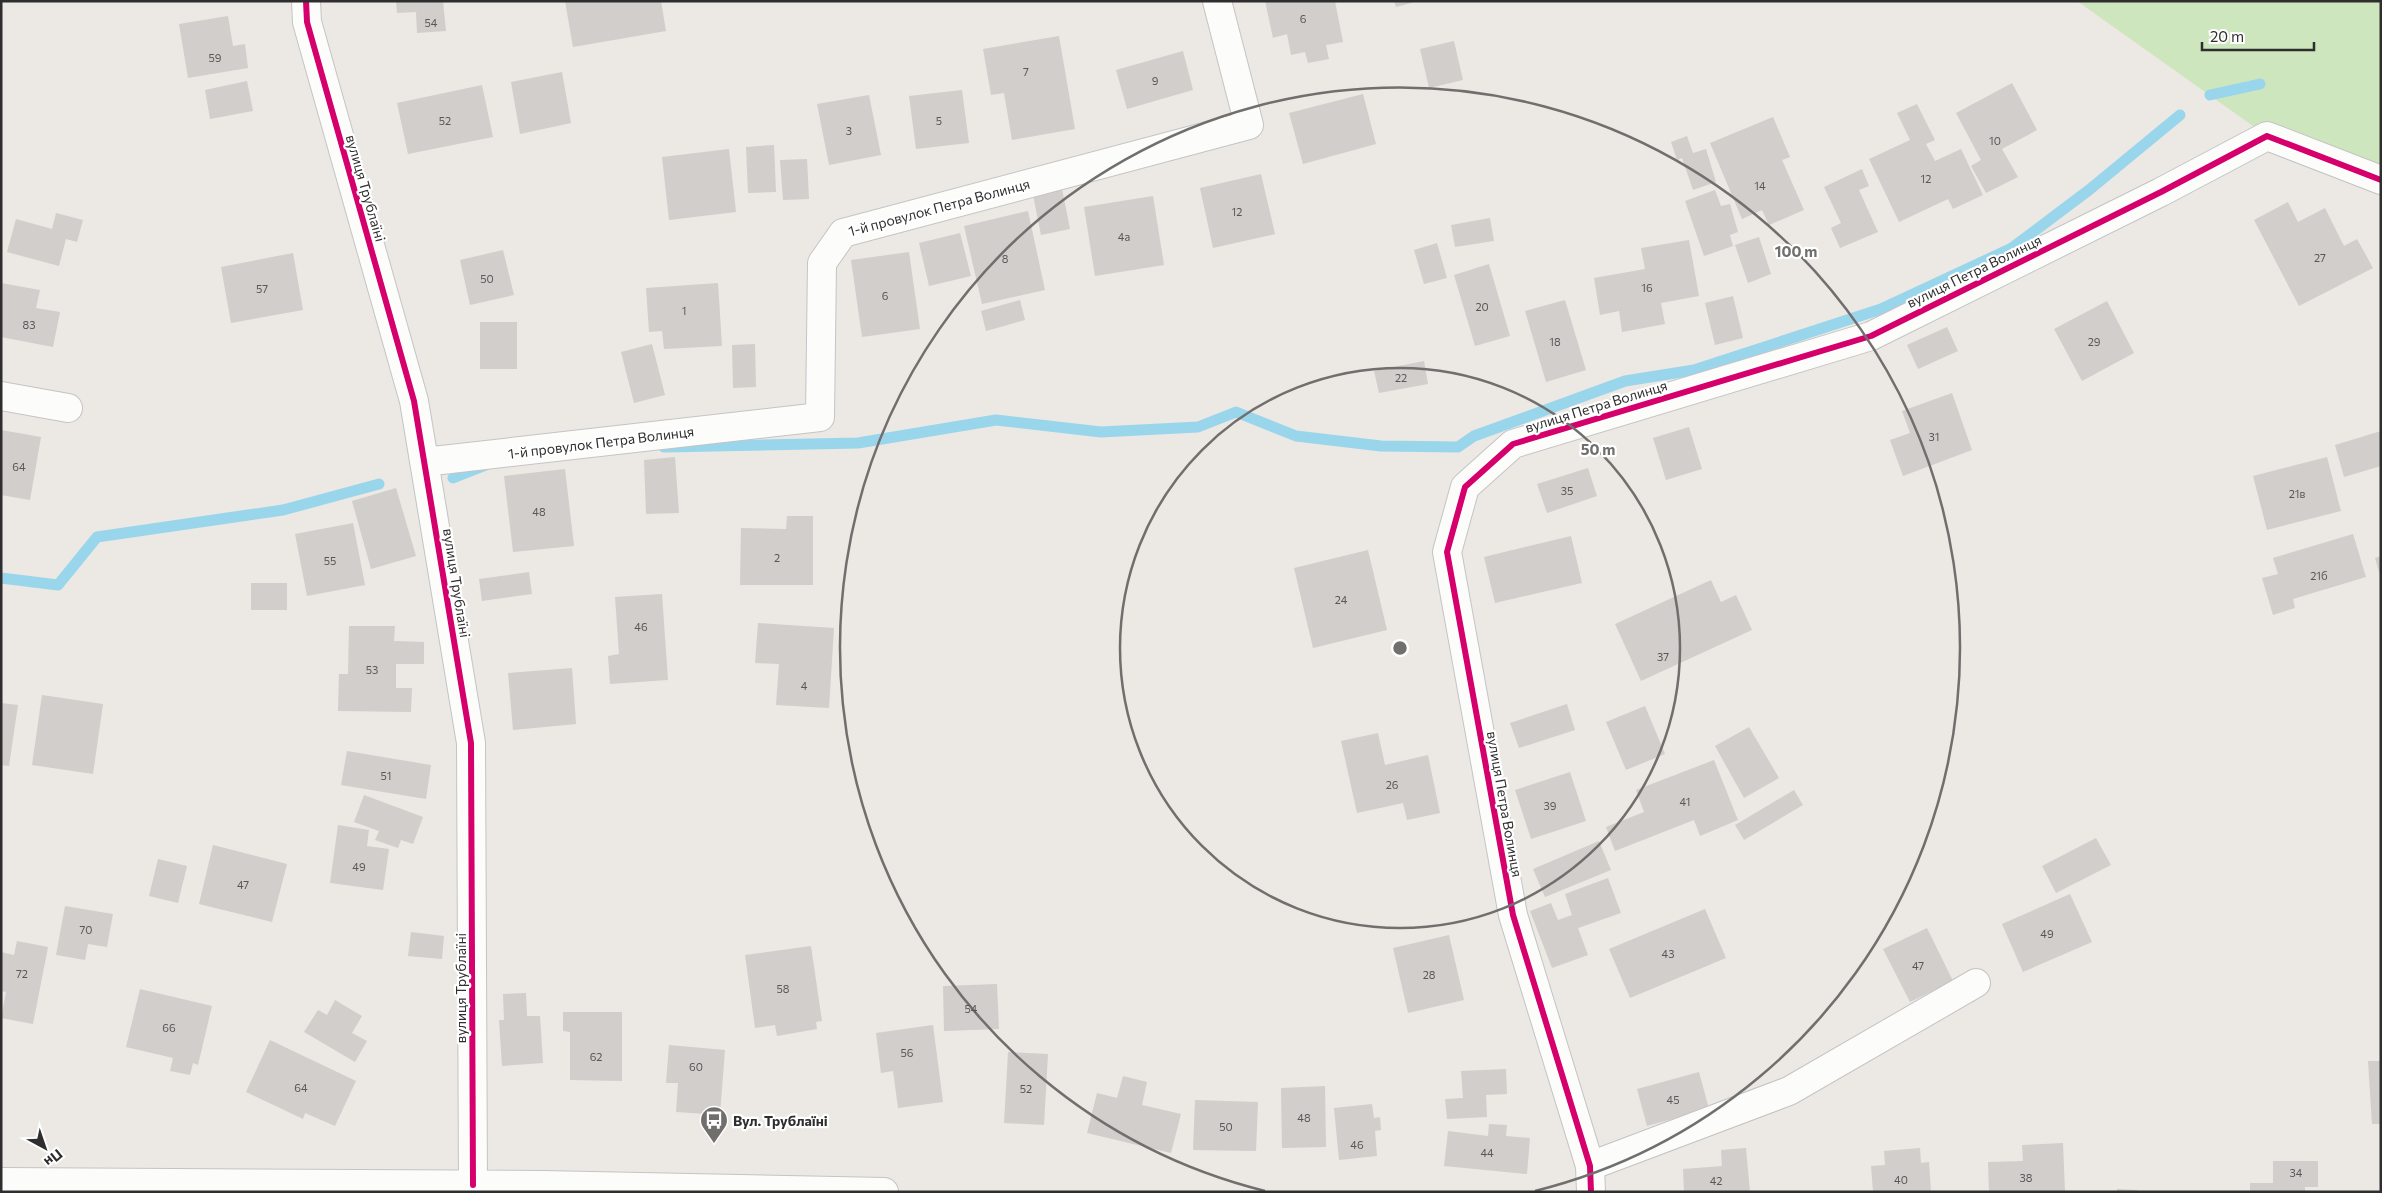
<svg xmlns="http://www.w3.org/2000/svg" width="2382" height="1193" viewBox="0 0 2382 1193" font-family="Commissioner,sans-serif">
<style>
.green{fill:#cee6be}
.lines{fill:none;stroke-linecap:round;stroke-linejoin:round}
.stream{stroke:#99d6ec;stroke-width:11}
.building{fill:#d1cecb}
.minor-casing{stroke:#c5c4c5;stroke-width:30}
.minor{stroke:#fcfcfb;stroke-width:28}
.cycleway-casing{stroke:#fff;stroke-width:9}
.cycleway{stroke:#d6006c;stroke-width:6}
.ring{fill:none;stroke:#706f6e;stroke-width:2.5}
.labels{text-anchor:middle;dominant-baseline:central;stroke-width:4.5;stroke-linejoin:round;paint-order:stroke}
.number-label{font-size:11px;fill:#585857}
.street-label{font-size:14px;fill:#2e2e2e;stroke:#fff}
.poi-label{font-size:14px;font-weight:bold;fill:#2e2e2e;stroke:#fff;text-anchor:start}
.centre{fill:#706f6e;stroke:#fff;stroke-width:2.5}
.ring-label{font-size:15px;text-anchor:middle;font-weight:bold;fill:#706f6e;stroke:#fff;stroke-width:4.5;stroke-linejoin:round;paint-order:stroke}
</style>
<rect width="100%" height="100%" fill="#ece8e4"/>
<path class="green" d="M2077 1H2381V180L2267 136Z"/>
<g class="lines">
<path class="stream" d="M2210 95 2260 84
M664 447 858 443 996 420 1101 432 1198 427 1236 412 1296 436 1381 446 1458 447 1474 436 1625 381 1694 370 1881 309 2012 248 2089 190 2180 115
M453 478 486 465
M1 578 58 585 97 537 283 510 379 484"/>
</g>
<path class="building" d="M396 1H443L446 31 417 33 416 12 397 13Z
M565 1H661L666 31 573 47Z
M1265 1H1335L1343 42 1326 45 1329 59 1308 63 1305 52 1291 55 1287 34 1273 38Z
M1394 1H1415V2L1396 7Z
M228 16 233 46 245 44 248 68 188 78 179 24Z
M1059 36 1075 129 1012 140 1004 93 991 95 983 49Z
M1454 41 1463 80 1429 88 1420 49Z
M1183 51 1193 90 1127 109 1116 70Z
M562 72 571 123 520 134 511 82Z
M247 81 253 111 210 119 205 90Z
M2012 83 2037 130 2002 149 2018 177 1986 193 1971 166 1981 160 1956 113Z
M482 85 493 137 408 154 397 103Z
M962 90 969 143 916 149 909 96Z
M1363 94 1376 144 1303 164 1289 113Z
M869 95 881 155 829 165 817 104Z
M1917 104 1935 140 1926 144 1935 161 1961 149 1983 195 1953 209 1948 199 1899 222 1869 159 1910 140 1897 113Z
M1773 117 1790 157 1782 160 1804 210 1769 225 1762 210 1742 219 1710 143Z
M1687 136 1693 153 1706 149 1716 182 1693 190 1682 158 1677 160 1671 142Z
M774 145 776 192 748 193 746 147Z
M729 149 736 212 669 220 662 157Z
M807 159 809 199 783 200 780 160Z
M1862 169 1869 186 1859 190 1878 232 1840 248 1831 228 1841 223 1824 187Z
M1261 174 1275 234 1213 248 1200 188Z
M1062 189 1070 229 1041 235 1033 195Z
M1715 190 1721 206 1730 204 1738 232 1730 235 1733 246 1704 256 1685 201Z
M1153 196 1164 265 1095 276 1084 207Z
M2288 202 2298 222 2325 208 2344 246 2357 239 2373 268 2299 306 2254 220Z
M1028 211 1045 290 982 304 964 226Z
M56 213 83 220 77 242 66 239 59 266 7 252 16 219 52 229Z
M1490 218 1494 241 1455 247 1451 225Z
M960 233 971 276 929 286 919 243Z
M1759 237 1771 274 1748 283 1735 245Z
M1689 240 1699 296 1661 303 1665 324 1622 332 1619 311 1600 315 1594 278 1645 269 1641 248Z
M1437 243 1447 278 1424 284 1414 250Z
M503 250 514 295 470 305 460 260Z
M909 252 920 329 862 337 851 260Z
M293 253 303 310 231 323 221 267Z
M1489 264 1510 336 1475 346 1454 275Z
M1 283 40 290 36 308 60 312 53 347 1 337Z
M718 283 722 346 664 349 662 331 649 332 646 288Z
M1733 296 1743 338 1715 345 1705 303Z
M1020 300 1025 320 986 331 981 311Z
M1565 300 1586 370 1546 382 1525 311Z
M2107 301 2134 353 2082 381 2054 329Z
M480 322H517V369H480Z
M1947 327 1958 351 1918 369 1907 345Z
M652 344 665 395 634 403 621 352Z
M755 344 756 387 733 388 732 345Z
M1424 361 1428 384 1379 393 1374 371Z
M1952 393 1972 450 1903 476 1890 440 1910 433 1902 411Z
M1689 427 1702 469 1666 480 1653 438Z
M1 430 41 437 30 500 1 495Z
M2381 431V466L2344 477 2335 445Z
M675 457 679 513 646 514 644 460Z
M2327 457 2341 511 2267 530 2253 476Z
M1588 468 1597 496 1547 513 1537 484Z
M565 469 574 546 513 552 504 476Z
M396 488 416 556 371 569 352 501Z
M787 516H813V585H740L741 528 786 529Z
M353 523 365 585 307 596 295 534Z
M2353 534 2366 577 2293 599 2295 608 2273 615 2262 578 2278 574 2273 558Z
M1571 536 1582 583 1495 603 1484 557Z
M1368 550 1387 630 1313 648 1294 568Z
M2381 556V575H2380L2375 558Z
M529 572 532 594 482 601 479 579Z
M1711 580 1721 602 1736 595 1752 630 1641 681 1615 624Z
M251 583H287V610H251Z
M662 594 668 680 610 684 608 656 619 654 615 597Z
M758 623 834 628 829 708 776 705 779 664 755 663Z
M349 626H395L394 641 424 642V664H396V688H412L411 712 338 711 339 674H348Z
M572 668 576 724 513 730 508 673Z
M42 695 103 704 93 774 32 765Z
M1 703 18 705 9 766 1 765Z
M1567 704 1575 730 1519 748 1510 723Z
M1645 706 1665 754 1626 770 1606 722Z
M1749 727 1779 778 1744 798 1715 746Z
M1378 733 1385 765 1428 755 1440 813 1407 820 1403 803 1357 813 1341 741Z
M347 751 431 765 426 799 341 785Z
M1714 760 1738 820 1700 836 1694 820 1615 851 1606 827 1644 812 1636 790Z
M1570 772 1586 821 1531 839 1515 790Z
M1794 790 1803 805 1744 840 1735 825Z
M364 795 423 817 413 844 401 840 398 848 375 840 379 831 354 822Z
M338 825 369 830 367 846 389 849 383 890 330 883Z
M2096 838 2111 865 2056 893 2042 866Z
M1599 841 1611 870 1545 897 1533 869Z
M213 845 287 864 272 922 199 904Z
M158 859 187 866 178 903 149 896Z
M1608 878 1621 913 1578 928 1588 955 1552 968 1530 911 1551 903 1558 920 1572 915 1565 894Z
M2070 894 2092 942 2023 972 2002 924Z
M65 906 113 914 107 947 88 944 85 960 56 955Z
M1705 909 1726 958 1630 998 1609 949Z
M1927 928 1953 981 1910 1002 1883 949Z
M411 932 444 936 442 959 408 956Z
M1449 935 1464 1000 1408 1013 1393 948Z
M17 941 48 947 33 1024 1 1018 6 992 1 991V952L14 955Z
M811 946 822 1021 816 1022 817 1029 777 1036 775 1025 755 1028 745 955Z
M997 984 999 1029 944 1031 943 986Z
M140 989 212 1006 198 1065 193 1063 190 1075 170 1071 173 1058 126 1047Z
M526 993 527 1016H540L543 1063 502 1066 499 1020H504L503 994Z
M335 1000 362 1016 352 1033 367 1041 355 1062 304 1032 318 1010 327 1015Z
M563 1012H622V1081L570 1080V1032L563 1031Z
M933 1025 943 1102 898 1108 893 1071 881 1073 876 1033Z
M270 1040 356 1081 335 1126 305 1113 303 1119 246 1092Z
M669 1045 725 1050 720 1115 676 1112 678 1083H666Z
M1008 1052 1048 1054 1044 1125 1004 1123Z
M2368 1061H2381V1124H2372Z
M1506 1069 1507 1094 1486 1095 1487 1117 1447 1119 1445 1099 1463 1098 1461 1071Z
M1699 1072 1709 1109 1647 1126 1637 1089Z
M1123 1076 1147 1082 1142 1105 1181 1114 1171 1153 1087 1133 1097 1093 1117 1098Z
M1325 1086 1326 1147 1282 1148 1281 1088Z
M1195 1100 1258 1102 1256 1151 1193 1150Z
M1372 1104 1374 1118 1380 1117 1381 1130 1375 1131 1377 1156 1339 1160 1334 1108Z
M1489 1124 1507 1125 1506 1136 1530 1138 1527 1174 1444 1166 1448 1131 1488 1136Z
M2063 1143 2065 1192H1989L1988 1162 2023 1161 2022 1145Z
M1746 1148 1750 1192H1684L1683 1169 1722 1166 1721 1150Z
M1920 1148 1921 1163 1929 1162 1931 1192H1873L1871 1166 1885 1165 1884 1151Z
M2273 1161H2318V1187H2305V1192H2250V1183H2273Z
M2117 1189 2137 1190V1192H2117Z"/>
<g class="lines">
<g class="minor-casing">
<path id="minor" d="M306 1 307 22 414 401 471 743 473 1185
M1 396 68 408
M424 462 820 417 822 263 843 233 1249 125 1217 1
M1590 1166 1789 1091 1976 983
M1 1182 543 1185 884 1192
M1591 1192 1590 1166 1513 915 1447 552 1465 487 1513 444 1871 336 2161 192 2267 136 2381 180"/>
</g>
<use href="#minor" class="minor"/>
<g class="cycleway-casing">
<path id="cycleway" d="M306 1 307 22 414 401 471 743 473 1185
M1591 1192 1590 1166 1513 915 1447 552 1465 487 1513 444 1871 336 2161 192 2267 136 2381 180"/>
</g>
<use href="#cycleway" class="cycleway"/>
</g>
<g class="ring">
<circle cx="1400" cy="648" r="280"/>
<path d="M1265 1191A560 560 0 1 1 1535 1191"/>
</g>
<defs>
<g id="bus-pin" transform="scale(1.4375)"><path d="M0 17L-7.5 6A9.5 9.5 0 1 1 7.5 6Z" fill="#706f6e" stroke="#fff"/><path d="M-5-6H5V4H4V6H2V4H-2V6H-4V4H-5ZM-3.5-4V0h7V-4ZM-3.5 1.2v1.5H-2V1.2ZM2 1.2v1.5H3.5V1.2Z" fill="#fff"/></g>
</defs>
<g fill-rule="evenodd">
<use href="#bus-pin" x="714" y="1120"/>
</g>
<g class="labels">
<g class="number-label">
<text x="1303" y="18">6</text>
<text x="431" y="22">54</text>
<text x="215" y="57">59</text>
<text x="1026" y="71">7</text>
<text x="1155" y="80">9</text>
<text x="445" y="120">52</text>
<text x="939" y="120">5</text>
<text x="849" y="130">3</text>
<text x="1995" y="140">10</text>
<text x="1926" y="178">12</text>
<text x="1760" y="185">14</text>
<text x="1237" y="211">12</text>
<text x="1124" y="236">4а</text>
<text x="2320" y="257">27</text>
<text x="1005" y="258">8</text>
<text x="487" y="278">50</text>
<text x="1647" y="287">16</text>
<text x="262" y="288">57</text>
<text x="885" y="295">6</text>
<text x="1482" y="306">20</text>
<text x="684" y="310">1</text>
<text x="29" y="324">83</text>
<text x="1555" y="341">18</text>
<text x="2094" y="341">29</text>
<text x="1401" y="377">22</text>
<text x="1934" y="436">31</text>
<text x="19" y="466">64</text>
<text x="1567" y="490">35</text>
<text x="2297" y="493">21в</text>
<text x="539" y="511">48</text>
<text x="777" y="557">2</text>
<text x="330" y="560">55</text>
<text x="2319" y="575">21б</text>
<text x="1341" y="599">24</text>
<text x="641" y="626">46</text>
<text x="1663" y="656">37</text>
<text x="372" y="669">53</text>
<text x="804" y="685">4</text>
<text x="386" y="775">51</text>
<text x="1392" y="784">26</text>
<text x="1685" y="801">41</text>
<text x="1550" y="805">39</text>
<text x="359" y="866">49</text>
<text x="243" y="884">47</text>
<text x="86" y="929">70</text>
<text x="2047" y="933">49</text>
<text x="1668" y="953">43</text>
<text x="1918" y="965">47</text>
<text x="22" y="973">72</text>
<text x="1429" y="974">28</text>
<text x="783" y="988">58</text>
<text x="971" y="1008">54</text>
<text x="169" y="1027">66</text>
<text x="907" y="1052">56</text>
<text x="596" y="1056">62</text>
<text x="696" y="1066">60</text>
<text x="301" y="1087">64</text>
<text x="1026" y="1088">52</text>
<text x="1673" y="1099">45</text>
<text x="1304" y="1117">48</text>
<text x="1226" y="1126">50</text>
<text x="1357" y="1144">46</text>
<text x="1487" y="1152">44</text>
<text x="2296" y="1172">34</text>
<text x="2026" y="1177">38</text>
<text x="1901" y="1179">40</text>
<text x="1716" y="1180">42</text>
</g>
<g class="street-label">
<text transform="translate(366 188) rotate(74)">вулиця Трублаїні</text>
<text transform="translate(939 207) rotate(-15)">1-й провулок Петра Волинця</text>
<text transform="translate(1974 271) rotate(-26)">вулиця Петра Волинця</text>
<text transform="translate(1596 406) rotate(-17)">вулиця Петра Волинця</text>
<text transform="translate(601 442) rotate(-7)">1-й провулок Петра Волинця</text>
<text transform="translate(457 583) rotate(81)">вулиця Трублаїні</text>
<text transform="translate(1505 804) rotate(80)">вулиця Петра Волинця</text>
<text transform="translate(460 988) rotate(-90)">вулиця Трублаїні</text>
</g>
<g class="poi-label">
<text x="733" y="1120">Вул. Трублаїні</text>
</g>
</g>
<circle cx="1400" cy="648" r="8" class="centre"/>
<g class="ring-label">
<text x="1796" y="257">100 m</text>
<text x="1598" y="455">50 m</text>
</g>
<rect width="2382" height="1193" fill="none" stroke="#2e2e2e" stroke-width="5"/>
<g transform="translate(45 1148) rotate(140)" stroke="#ffffff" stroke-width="4" paint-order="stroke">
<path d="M0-4L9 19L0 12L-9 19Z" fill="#2e2e2e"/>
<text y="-8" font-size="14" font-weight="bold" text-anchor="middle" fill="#2e2e2e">Пн</text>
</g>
<path d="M2202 42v8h112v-8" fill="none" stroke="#2e2e2e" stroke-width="2.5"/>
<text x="2210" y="42" font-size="15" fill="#2e2e2e" stroke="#ffffff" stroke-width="4" paint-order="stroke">20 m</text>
</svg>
